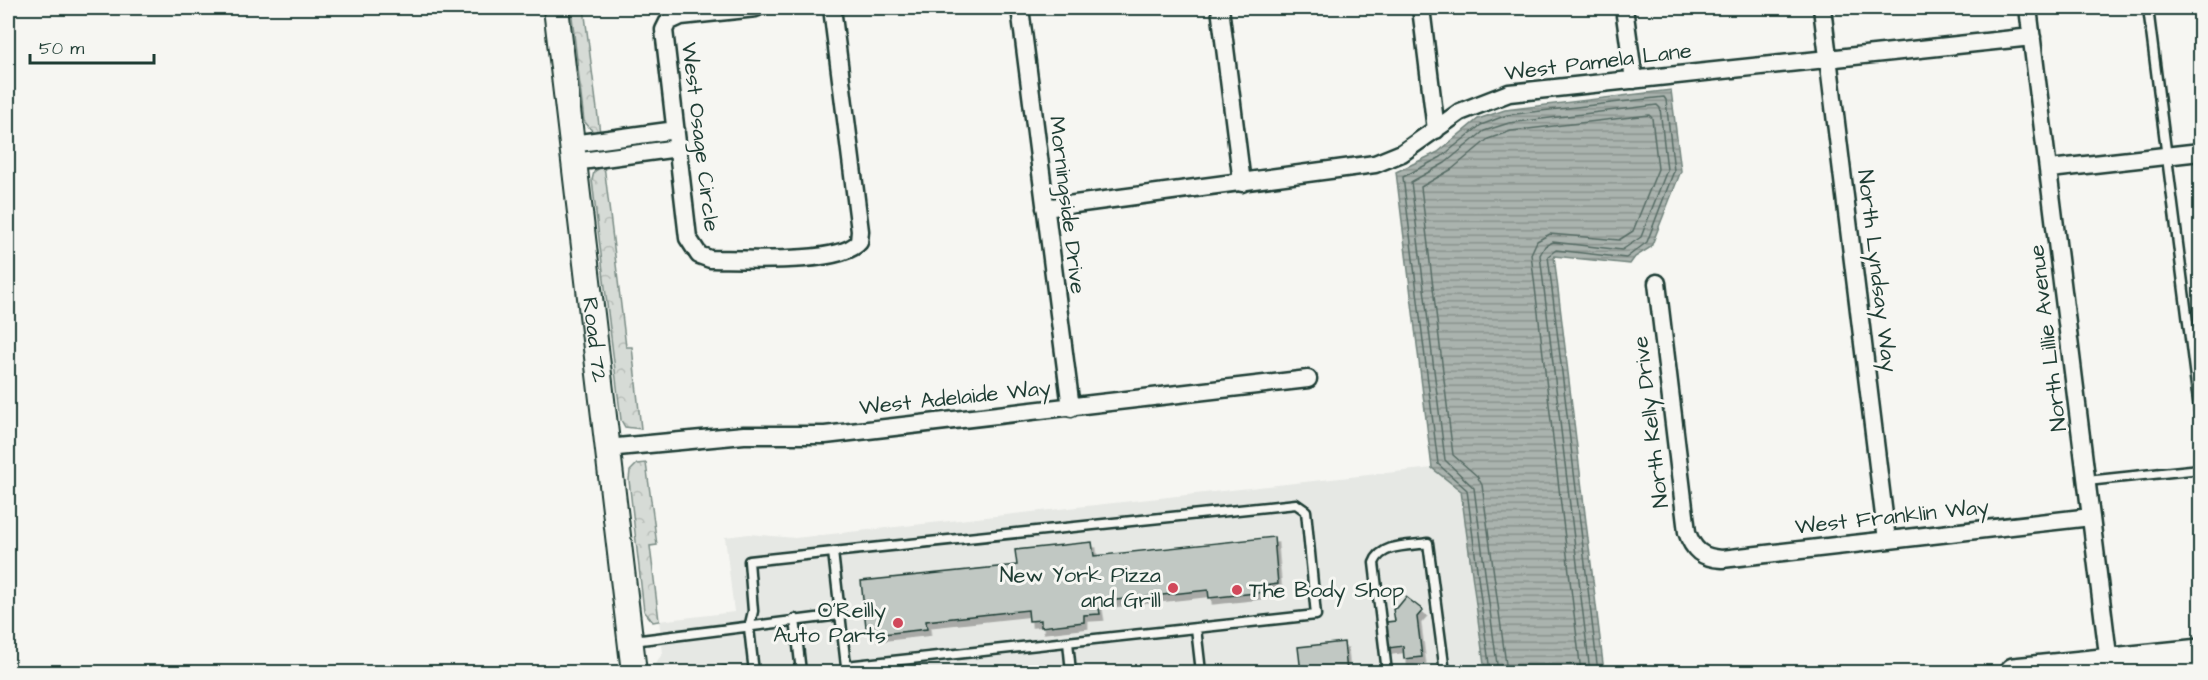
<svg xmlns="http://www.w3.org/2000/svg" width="2208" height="680" viewBox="0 0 2208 680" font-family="'Architects Daughter',sans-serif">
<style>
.built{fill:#e6e8e4}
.forest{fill:url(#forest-crowns);stroke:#7a8c85;stroke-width:1.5}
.water{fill:url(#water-rules);stroke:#72847d;stroke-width:1.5}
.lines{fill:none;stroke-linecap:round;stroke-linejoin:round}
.shore{stroke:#576c65;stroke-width:1.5}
.building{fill:#c1c8c3;stroke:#1f3d34;stroke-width:1.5;filter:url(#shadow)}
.lane-casing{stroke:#1f3d34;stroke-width:13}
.street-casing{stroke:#1f3d34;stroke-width:21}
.secondary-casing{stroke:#1f3d34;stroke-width:28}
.primary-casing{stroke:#1f3d34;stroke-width:32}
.lane{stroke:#f6f6f2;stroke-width:8}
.street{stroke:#f6f6f2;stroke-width:16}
.secondary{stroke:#f6f6f2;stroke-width:24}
.primary{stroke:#f6f6f2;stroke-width:27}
.poi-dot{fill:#d1495b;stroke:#f6f6f2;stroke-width:2}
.labels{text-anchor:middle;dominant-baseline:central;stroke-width:6;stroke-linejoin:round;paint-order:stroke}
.street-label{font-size:22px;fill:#1f3d34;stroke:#f6f6f2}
.poi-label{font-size:22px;fill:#1f3d34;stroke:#f6f6f2;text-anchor:end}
</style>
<defs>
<pattern id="forest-crowns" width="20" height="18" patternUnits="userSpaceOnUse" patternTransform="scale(1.5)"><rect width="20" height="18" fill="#d6dbd6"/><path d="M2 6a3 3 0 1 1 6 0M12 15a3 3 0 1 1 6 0" fill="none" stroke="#b7bdb8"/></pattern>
<pattern id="water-rules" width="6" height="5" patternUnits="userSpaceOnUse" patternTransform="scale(1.5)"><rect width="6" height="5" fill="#aab3ae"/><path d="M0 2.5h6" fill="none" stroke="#8a938e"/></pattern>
<filter id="shadow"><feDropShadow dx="3.5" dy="6" stdDeviation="0" flood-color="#0004"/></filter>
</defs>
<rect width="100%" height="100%" fill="#f6f6f2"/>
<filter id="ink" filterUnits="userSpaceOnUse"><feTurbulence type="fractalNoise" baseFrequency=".0167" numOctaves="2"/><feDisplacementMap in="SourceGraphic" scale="12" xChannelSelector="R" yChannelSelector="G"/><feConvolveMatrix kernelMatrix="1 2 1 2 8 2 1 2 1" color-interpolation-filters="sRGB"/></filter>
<g filter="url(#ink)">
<path class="built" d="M1432 468 1461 491 1485 672H652V668L663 653 659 621 734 612 725 537 749 534 795 538Z"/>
<path class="forest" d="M571 8H584L600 133H594L584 121Z
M604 165 626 347H632L641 429 625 427 621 420 592 180 594 172Z
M646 463 657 545 650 546 659 621 653 622 644 611 629 480 630 471 637 464Z"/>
<path class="water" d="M1671 90 1681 171 1651 247 1635 257 1630 264 1554 256 1604 672H1485L1461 491 1432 468 1396 172 1438 152 1478 119 1505 110Z"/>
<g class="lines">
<path class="shore" d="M1490 672 1467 490 1438 464 1403 177 1441 157 1481 125 1507 115 1664 97 1666 100 1674 171 1647 242 1626 258 1556 250 1548 256 1598 672
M1498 672 1474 488 1445 460 1411 182 1445 163 1484 131 1509 123 1657 105 1660 108 1667 170 1641 237 1622 250 1553 242 1545 246 1540 255 1590 672
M1507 672 1482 485 1477 476 1453 455 1421 187 1452 169 1488 139 1511 131 1649 115 1652 118 1658 169 1633 231 1619 240 1550 234 1537 241 1531 254 1581 672"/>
</g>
<path class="building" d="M1274 537 1278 584 1264 586 1265 592 1209 598 1208 590 1098 602 1100 614 1084 615V622L1041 627V620L1029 621 1028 610 926 621 927 629 874 635 873 626 866 627 861 581 1017 565 1015 550 1092 542 1094 556Z
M1406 597 1423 610 1417 617 1422 657 1404 659 1403 646 1381 649 1378 623 1395 621 1393 609 1397 608Z
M1344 642 1347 672H1301L1298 647Z
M726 666 727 672H689L688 670Z"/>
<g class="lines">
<g class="lane-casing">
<path id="lane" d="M2148 8 2200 417
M2087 481 2200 469
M1296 504 1306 511 1316 615 846 666 833 552Z
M795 619 801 672
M1196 628 1201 672
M633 641 840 615
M1068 642 1071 672
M754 672 749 628 753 611 749 561 833 552
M1387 672 1374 563C1381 543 1411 546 1428 543L1445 672"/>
</g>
<g class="street-casing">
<path id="street" d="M756 8 681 16 668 22 664 30 688 238 699 255 710 259C741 259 840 265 859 242L860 231 832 8
M1020 8 1071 408
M1220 8 1242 183
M1421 8 1436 130
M1624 8 1634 80
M1822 8 1887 540
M2028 8 2109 663
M572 144 676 130
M574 162 678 148
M2050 169 2200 152
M1045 208 1375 164 1402 153 1460 112 1509 93 2032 37
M1657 283 1687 532C1693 550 1702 558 1722 559L2091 517
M607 448 744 435H825L1308 379"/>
</g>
<g class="secondary-casing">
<g id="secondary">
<path id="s1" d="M556 8 634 672"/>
</g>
</g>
<g class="primary-casing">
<path id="primary" d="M2014 672 2200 653"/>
</g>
<use href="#lane" class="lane"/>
<use href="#street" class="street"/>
<use href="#secondary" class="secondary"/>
<use href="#primary" class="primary"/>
</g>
</g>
<g class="poi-dot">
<circle cx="1173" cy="588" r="6"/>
<circle cx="1237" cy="590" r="6"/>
<circle cx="898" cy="623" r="6"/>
</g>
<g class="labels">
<g class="street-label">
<text transform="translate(1598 62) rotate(-7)">West Pamela Lane</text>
<text transform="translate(700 137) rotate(83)">West Osage Circle</text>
<text transform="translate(1067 205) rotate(83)">Morningside Drive</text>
<text transform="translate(1877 271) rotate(83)">North Lyndsay Way</text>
<text transform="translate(2048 338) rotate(-97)">North Lillie Avenue</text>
<text stroke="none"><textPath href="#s1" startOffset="334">Road 72</textPath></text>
<text transform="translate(955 398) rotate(-6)">West Adelaide Way</text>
<text transform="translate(1651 422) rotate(-97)">North Kelly Drive</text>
<text transform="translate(1892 517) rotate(-6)">West Franklin Way</text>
</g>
<g class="poi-label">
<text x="1161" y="575">New York Pizza<tspan x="1161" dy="25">and Grill</tspan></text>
<text x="1249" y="590" text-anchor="start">The Body Shop</text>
<text x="886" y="610">O'Reilly<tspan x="886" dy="25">Auto Parts</tspan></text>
</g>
</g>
<rect width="2208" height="680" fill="none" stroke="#f6f6f2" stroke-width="30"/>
<rect x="15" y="15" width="2178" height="650" fill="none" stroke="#1f3d34" stroke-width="2" filter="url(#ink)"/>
<path d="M30 54v9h124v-9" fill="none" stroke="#1f3d34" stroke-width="3"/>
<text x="39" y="54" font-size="18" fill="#1f3d34" stroke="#f6f6f2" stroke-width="4.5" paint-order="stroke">50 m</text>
</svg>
